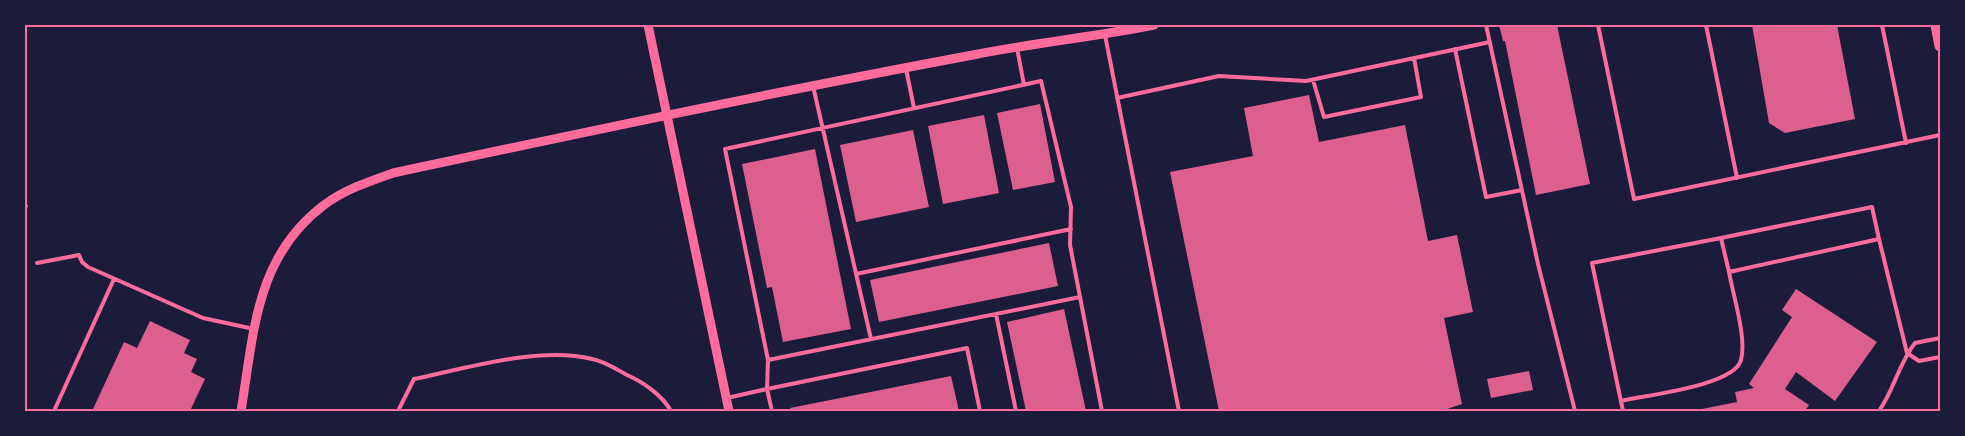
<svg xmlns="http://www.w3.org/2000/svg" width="1965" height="436" viewBox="0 0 1965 436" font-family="Spectral,serif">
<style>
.building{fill:#dd5f8e}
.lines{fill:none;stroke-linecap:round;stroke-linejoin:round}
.service{stroke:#ff6b9d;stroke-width:4}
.tertiary{stroke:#ff6b9d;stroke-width:9}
.primary{stroke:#ff6b9d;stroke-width:11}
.neatline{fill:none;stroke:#ff6b9d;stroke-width:2}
</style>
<rect width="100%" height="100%" fill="#1b1b3a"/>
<path class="building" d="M1499 25H1557L1590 184 1536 195 1505 41H1503Z
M1752 25H1837L1855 119 1785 133 1769 123Z
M1309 95 1319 142 1405 125 1428 241 1457 235 1473 312 1444 318 1462 404 1441 411H1219L1170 172 1253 156 1244 108Z
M1040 104 1055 182 1013 190 997 113Z
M984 115 999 193 943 204 928 126Z
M913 130 929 207 856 222 840 145Z
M815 149 851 329 783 342 772 287 767 288 742 164Z
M1049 243 1058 286 879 322 870 280Z
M1796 289 1877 342 1835 401 1796 372 1785 389 1809 405 1805 411H1692L1737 402 1735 392 1754 388 1749 384 1792 317 1782 310Z
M1064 309 1086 411H1026L1007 322Z
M150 321 190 340 184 353 197 359 191 372 205 379 190 411H99L93 409 124 342 137 348Z
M1529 371 1533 390 1491 398 1487 379Z
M951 376 959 411H791L790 408Z"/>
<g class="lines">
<path class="service" d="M1486 25 1538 264 1575 411
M1598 25 1634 199 1940 135
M1706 25 1737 178
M1882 25 1906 143
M1105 35 1179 411
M1017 48 1024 85
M1455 49 1486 197 1522 190
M906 69 914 108
M1313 80 1324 117 1421 97 1414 58
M813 86 871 339
M1117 98 1219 76 1306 81 1490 42
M25 206H26
M1721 238 1872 207 1879 239
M37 263 79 255 82 262 88 267 203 318 254 329
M856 274 1071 229
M1080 297 768 360 725 149 1041 81 1071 207 1070 245 1102 411
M996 314 1016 411
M727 398 767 389 768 360
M1621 401C1646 395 1734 386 1741 360 1747 338 1733 295 1729 272
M54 411 114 279
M398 411 414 379C467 368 540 346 592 359 604 361 616 369 627 375 643 382 662 395 671 411
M772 411 767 389 967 348 980 411
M1623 411 1592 263 1721 238 1729 272 1879 239 1907 353 1919 361 1940 357
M1879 411C1894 390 1899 363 1915 343L1940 338"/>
<path class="tertiary" d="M648 25 729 411
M241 411C254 333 255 257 324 205 344 190 370 181 393 173 586 132 779 91 973 55 1033 43 1094 37 1154 25"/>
<path class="primary" d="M1936 25 1940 46"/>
</g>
<rect width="1965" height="436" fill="none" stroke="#1b1b3a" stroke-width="52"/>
<rect x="26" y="26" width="1913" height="384" class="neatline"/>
</svg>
